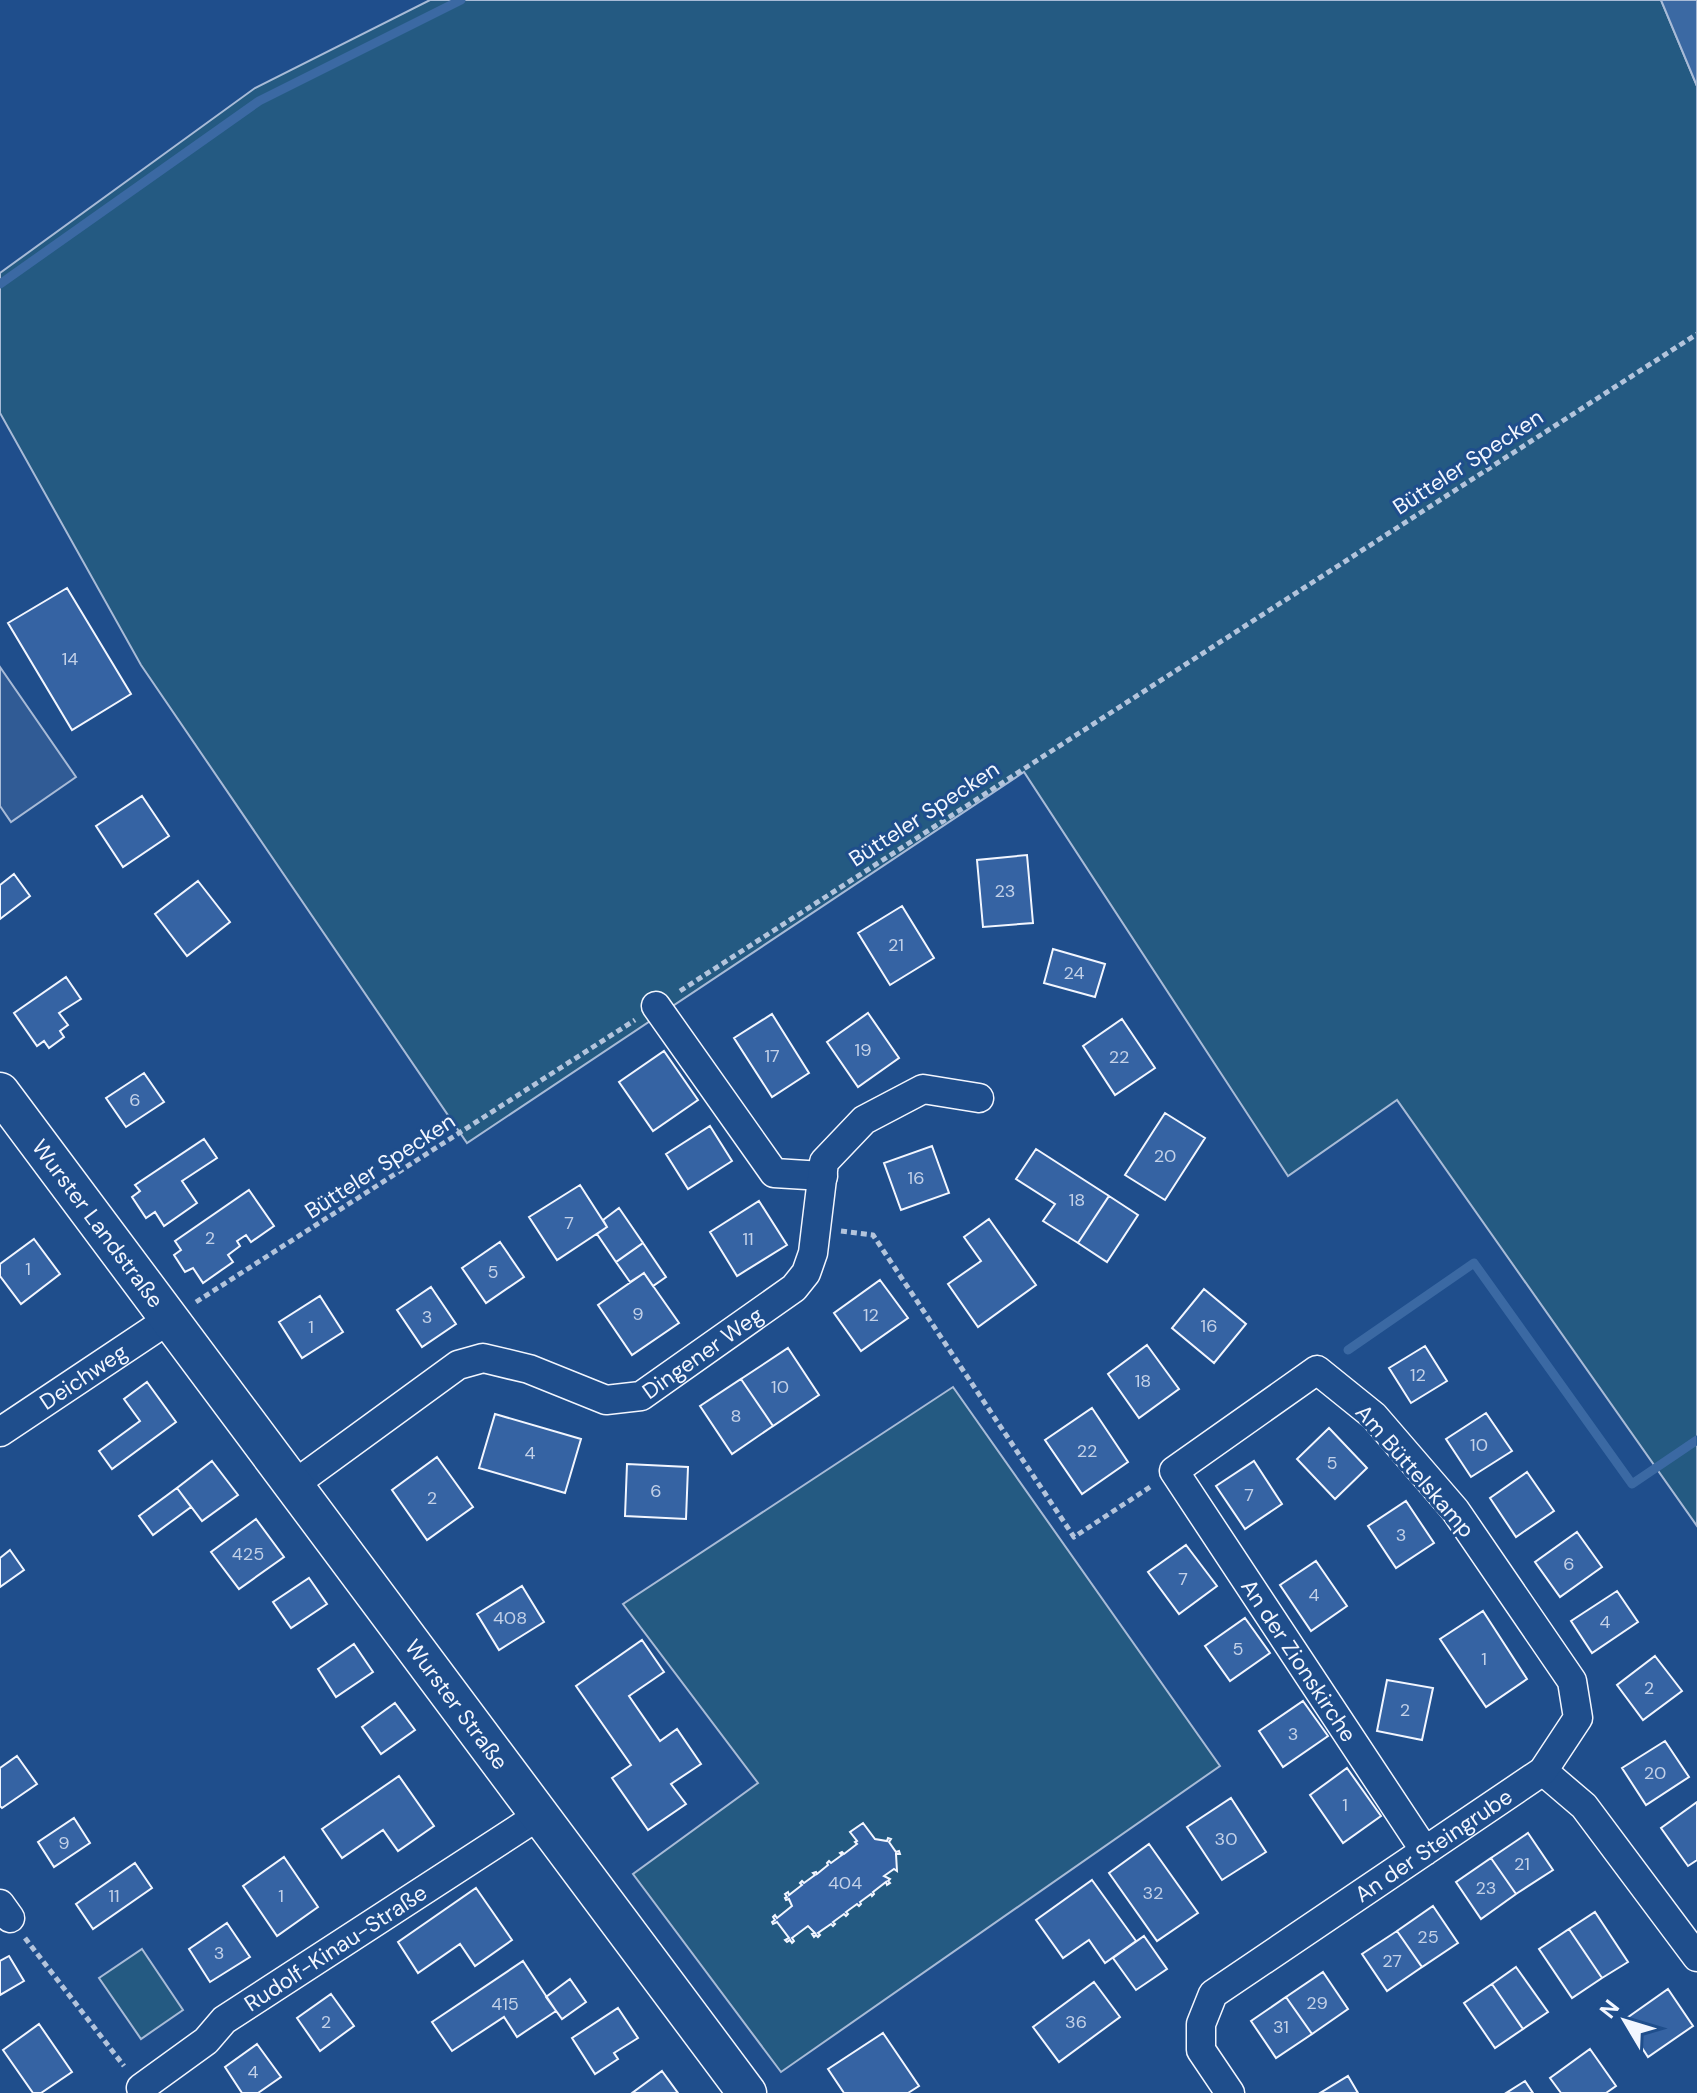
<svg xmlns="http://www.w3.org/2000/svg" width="1697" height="2093" viewBox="0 0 1697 2093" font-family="'DM Sans',sans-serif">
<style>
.green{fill:#245a82;stroke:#a8bbd7;stroke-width:2}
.parking{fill:#305b95;stroke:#a8bbd7;stroke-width:2}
.water{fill:#3b69a3;stroke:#a8bbd7;stroke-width:2}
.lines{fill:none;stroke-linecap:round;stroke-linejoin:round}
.stream{stroke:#3b69a3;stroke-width:9}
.building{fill:#3563a3;stroke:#f2f6ff;stroke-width:2}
.street-casing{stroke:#f2f6ff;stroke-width:31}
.secondary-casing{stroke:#f2f6ff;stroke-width:41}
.path{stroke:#b3c4dc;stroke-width:5;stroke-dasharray:6 4;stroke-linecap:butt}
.street{stroke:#1f4e8c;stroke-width:28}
.secondary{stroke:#1f4e8c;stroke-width:38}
.labels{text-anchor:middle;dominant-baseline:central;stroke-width:6;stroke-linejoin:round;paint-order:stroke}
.number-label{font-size:18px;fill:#c3d1e8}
.street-label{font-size:22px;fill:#f2f6ff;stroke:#1f4e8c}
</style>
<rect width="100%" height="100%" fill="#1f4e8c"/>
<path class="green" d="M430 0H1661L1697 86V1526L1397 1100 1288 1176 1024 772 467 1143 141 665 0 413V273L255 88Z
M953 1387 1220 1766 781 2072 633 1874 758 1783 623 1604Z
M142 1949 183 2010 141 2039 99 1978Z"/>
<path class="parking" d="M0 667 76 777 11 822 0 806Z"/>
<path class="water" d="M1661 0H1697V86Z"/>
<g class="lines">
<path class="stream" d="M0 284 259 101 461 0
M1348 1350 1474 1263 1632 1484 1697 1440"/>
</g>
<path class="building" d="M67 588 131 694 72 730 8 623Z
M142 796 169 836 123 867 96 826Z
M1027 855 1033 923 983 927 977 860Z
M14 874 30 896 0 919V885Z
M198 881 230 922 187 956 155 914Z
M902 906 934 958 890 985 858 933Z
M1053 949 1105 964 1095 997 1044 983Z
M66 977 81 999 59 1013 68 1025 60 1031 64 1037 49 1048 44 1041 37 1046 14 1013Z
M868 1013 899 1058 858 1087 827 1042Z
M772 1014 809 1073 772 1097 734 1038Z
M1122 1019 1155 1068 1115 1095 1083 1046Z
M664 1051 698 1100 653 1131 619 1082Z
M144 1073 164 1102 126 1127 106 1098Z
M1165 1113 1205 1138 1165 1200 1125 1175Z
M710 1126 732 1161 688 1189 666 1154Z
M204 1139 217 1158 182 1181 197 1203 164 1226 155 1212 146 1218 132 1197 140 1191 135 1185Z
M932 1146 949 1193 901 1210 884 1163Z
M1036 1149 1109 1196 1078 1243 1043 1221 1055 1204 1016 1179Z
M580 1185 607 1227 557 1260 529 1217Z
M249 1190 274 1226 251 1242 246 1235 237 1241 240 1246 228 1255 233 1262 203 1283 193 1268 185 1272 174 1255 181 1250 175 1241Z
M1109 1196 1138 1215 1107 1262 1078 1243Z
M759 1201 787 1245 737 1276 710 1232Z
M619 1208 643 1243 616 1262 597 1234 607 1227 603 1220Z
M989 1219 1036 1285 978 1327 948 1284 981 1261 964 1237Z
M34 1239 60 1274 21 1304 0 1276V1264Z
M500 1242 524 1277 486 1303 462 1268Z
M643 1243 666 1277 653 1286 644 1273 630 1282 616 1262Z
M644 1273 679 1323 632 1355 598 1305Z
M880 1280 908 1318 861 1351 834 1313Z
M431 1287 456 1324 422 1347 397 1310Z
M1204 1289 1246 1324 1214 1363 1172 1328Z
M320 1296 343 1332 302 1358 279 1322Z
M1147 1345 1179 1389 1139 1418 1108 1374Z
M1425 1346 1447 1381 1411 1403 1389 1368Z
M788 1348 819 1395 773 1426 741 1379Z
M741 1379 773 1426 732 1454 700 1406Z
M147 1382 176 1422 112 1469 99 1451 140 1421 124 1399Z
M1092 1408 1128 1462 1082 1494 1045 1440Z
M1486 1413 1512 1451 1471 1477 1446 1439Z
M495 1414 581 1439 565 1493 479 1468Z
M1329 1428 1367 1468 1335 1499 1297 1459Z
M437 1457 473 1507 427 1540 392 1490Z
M212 1461 238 1495 202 1521 177 1488Z
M1254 1461 1282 1504 1245 1529 1216 1486Z
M627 1464 688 1467 686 1519 625 1516Z
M1527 1472 1554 1511 1516 1537 1490 1498Z
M177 1488 191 1507 153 1535 139 1516Z
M1406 1501 1434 1543 1396 1568 1368 1526Z
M256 1519 284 1557 239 1589 211 1552Z
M1577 1532 1602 1567 1560 1597 1535 1562Z
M1186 1545 1217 1586 1179 1614 1148 1572Z
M10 1550 24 1570 0 1587V1558Z
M1316 1561 1347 1606 1311 1631 1280 1585Z
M309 1578 327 1604 291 1628 273 1602Z
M522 1586 544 1622 499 1650 477 1614Z
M1617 1591 1638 1622 1592 1653 1571 1621Z
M1483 1611 1527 1679 1486 1707 1440 1639Z
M1245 1618 1270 1653 1230 1681 1205 1646Z
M642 1640 664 1672 629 1696 660 1741 677 1729 701 1764 671 1784 686 1804 648 1830 612 1778 631 1765 576 1686Z
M354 1644 373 1672 336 1697 318 1669Z
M1655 1656 1682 1691 1643 1720 1617 1685Z
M1387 1680 1433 1688 1422 1740 1377 1731Z
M1303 1701 1328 1736 1283 1767 1259 1731Z
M395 1703 415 1730 381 1754 362 1727Z
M1665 1741 1689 1777 1646 1805 1622 1768Z
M17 1756 37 1784 2 1808 0 1806V1768Z
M1347 1768 1381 1816 1343 1843 1310 1795Z
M399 1776 434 1826 398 1851 383 1830 342 1858 322 1829Z
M1231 1798 1266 1852 1222 1880 1187 1827Z
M1697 1802V1860L1688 1866 1661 1828Z
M74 1818 90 1843 54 1867 38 1842Z
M863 1823 875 1839 887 1841 888 1838 891 1839 889 1842 896 1852 899 1851 900 1854H896L897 1871 894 1869 884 1876 890 1879 888 1881 890 1883 887 1885 886 1882 873 1892 874 1894 872 1896 871 1894 860 1902 861 1904 859 1906 857 1904 846 1912 848 1914 846 1916 844 1914 833 1922 835 1924 833 1926 831 1924 818 1933 820 1935 818 1937 816 1935 814 1937 812 1934 815 1933 808 1926 792 1938 794 1941 792 1943 790 1940 787 1942 785 1940 789 1938 777 1922 773 1924 772 1922 775 1920 773 1917 775 1915 777 1918 792 1906 789 1899 786 1900 785 1898 787 1897 785 1894 788 1892 789 1895 802 1885 800 1883 802 1881 804 1883 815 1875 813 1873 816 1872 817 1874 828 1865 827 1863 829 1861 831 1863 842 1855 840 1853 842 1852 844 1854 857 1844 855 1842 857 1841 850 1832Z
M1528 1833 1553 1870 1516 1894 1491 1858Z
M1149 1844 1198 1913 1157 1941 1109 1873Z
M284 1857 318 1907 277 1936 243 1886Z
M1491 1858 1516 1894 1481 1919 1456 1882Z
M135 1863 152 1888 93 1929 76 1904Z
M1092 1880 1136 1941 1105 1963 1089 1940 1063 1958 1036 1920Z
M476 1888 512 1940 475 1966 460 1944 418 1973 398 1942Z
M1433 1906 1458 1943 1422 1967 1397 1931Z
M1595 1912 1628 1962 1602 1978 1569 1929Z
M227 1923 250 1957 210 1982 189 1949Z
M1569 1929 1602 1978 1572 1998 1539 1949Z
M1397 1931 1422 1967 1387 1991 1362 1954Z
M1144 1936 1167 1969 1136 1990 1113 1958Z
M9 1956 24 1981 0 1995V1961Z
M523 1961 556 2011 517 2037 504 2017 452 2051 432 2022Z
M1516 1967 1548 2012 1523 2029 1492 1984Z
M1323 1972 1348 2009 1312 2034 1286 1997Z
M570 1979 586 2002 562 2019 546 1997Z
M1094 1982 1120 2017 1059 2062 1033 2027Z
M1492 1984 1523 2029 1495 2048 1464 2003Z
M1668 1989 1693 2026 1648 2057 1624 2020Z
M331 1994 354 2026 320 2051 297 2018Z
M1286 1997 1312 2034 1276 2058 1251 2021Z
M618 2008 638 2038 614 2053 618 2059 595 2074 572 2038Z
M39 2024 72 2072 41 2093H33L3 2050Z
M883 2033 919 2086 908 2093H844L828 2069Z
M257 2044 281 2077 258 2093H242L225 2067Z
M1590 2049 1616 2086 1606 2093H1561L1550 2078Z
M662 2071 678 2093H632Z
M1348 2076 1358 2093H1320Z
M1525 2081 1533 2093H1506Z"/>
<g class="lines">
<g class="street-casing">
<g id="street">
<path d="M656 1006 774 1173 823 1176"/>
<path id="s1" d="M0 1432 168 1320"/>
<path id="s2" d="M292 1486 458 1365 483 1358 529 1369 606 1400 641 1396 794 1288 806 1273 813 1253 824 1162 864 1120 923 1089 979 1098"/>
<path d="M1543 1771 1584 1806 1697 1957"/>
<path d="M0 1904 10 1918"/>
<path id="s3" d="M143 2093 141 2088 206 2041 224 2020 538 1816"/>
<path id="s4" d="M1230 2093 1201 2050V2024L1213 1994 1543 1771 1578 1718 1572 1681 1455 1510 1374 1416 1317 1370 1174 1471 1425 1851"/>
</g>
</g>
<g class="secondary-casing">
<g id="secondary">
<path id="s5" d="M0 1092 747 2093"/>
</g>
</g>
<path class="path" d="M680 991 1697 334
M841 1231 873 1235 1074 1537 1150 1487
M196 1302 635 1020
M25 1938 124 2066"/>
<use href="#street" class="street"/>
<use href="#secondary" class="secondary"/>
</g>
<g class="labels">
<g class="number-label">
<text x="70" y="659">14</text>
<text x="1005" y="891">23</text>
<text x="896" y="945">21</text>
<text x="1074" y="973">24</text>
<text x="863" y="1050">19</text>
<text x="772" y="1056">17</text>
<text x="1119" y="1057">22</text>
<text x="135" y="1100">6</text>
<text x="1165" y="1156">20</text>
<text x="916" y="1178">16</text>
<text x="1077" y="1200">18</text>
<text x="569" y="1223">7</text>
<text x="210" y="1238">2</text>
<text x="748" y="1239">11</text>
<text x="28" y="1269">1</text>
<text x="493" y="1272">5</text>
<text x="638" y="1314">9</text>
<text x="871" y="1315">12</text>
<text x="427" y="1317">3</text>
<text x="1209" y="1326">16</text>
<text x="311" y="1327">1</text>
<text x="1418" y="1375">12</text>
<text x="1143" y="1381">18</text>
<text x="780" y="1387">10</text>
<text x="736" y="1416">8</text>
<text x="1479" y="1445">10</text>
<text x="1087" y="1451">22</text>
<text x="530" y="1453">4</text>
<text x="1332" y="1463">5</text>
<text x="656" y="1491">6</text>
<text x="1249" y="1495">7</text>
<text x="432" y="1498">2</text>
<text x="1401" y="1535">3</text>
<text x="248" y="1554">425</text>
<text x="1569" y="1564">6</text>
<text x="1183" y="1579">7</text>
<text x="1314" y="1595">4</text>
<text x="510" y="1618">408</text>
<text x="1605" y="1622">4</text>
<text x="1238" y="1649">5</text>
<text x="1484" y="1659">1</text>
<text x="1649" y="1688">2</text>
<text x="1405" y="1710">2</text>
<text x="1293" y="1734">3</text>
<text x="1655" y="1773">20</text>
<text x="1345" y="1805">1</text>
<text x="1226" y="1839">30</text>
<text x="64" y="1843">9</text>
<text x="1522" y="1864">21</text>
<text x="845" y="1883">404</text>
<text x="1486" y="1888">23</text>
<text x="1153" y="1893">32</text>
<text x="114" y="1896">11</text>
<text x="281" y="1896">1</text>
<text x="1428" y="1937">25</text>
<text x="219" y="1953">3</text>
<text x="1392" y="1961">27</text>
<text x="1317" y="2003">29</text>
<text x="505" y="2004">415</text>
<text x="326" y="2022">2</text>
<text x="1076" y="2022">36</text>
<text x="1281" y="2027">31</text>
<text x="253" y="2072">4</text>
</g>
<g class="street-label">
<text transform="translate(1468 462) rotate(-33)">Bütteler Specken</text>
<text transform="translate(924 814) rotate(-33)">Bütteler Specken</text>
<text transform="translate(380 1166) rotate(-33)">Bütteler Specken</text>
<text stroke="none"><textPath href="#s5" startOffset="164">Wurster Landstraße</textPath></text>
<text stroke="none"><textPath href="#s2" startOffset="472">Dingener Weg</textPath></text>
<text stroke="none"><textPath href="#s1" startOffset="100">Deichweg</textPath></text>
<text transform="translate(1415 1471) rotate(49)">Am Büttelskamp</text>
<text stroke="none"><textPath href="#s4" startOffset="1416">An der Zionskirche</textPath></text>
<text stroke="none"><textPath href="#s5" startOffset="764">Wurster Straße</textPath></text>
<text stroke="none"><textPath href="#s4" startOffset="376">An der Steingrube</textPath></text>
<text stroke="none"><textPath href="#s3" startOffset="246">Rudolf-Kinau-Straße</textPath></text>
</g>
</g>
<g transform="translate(1625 2021) rotate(308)" stroke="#1f4e8c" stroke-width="6" paint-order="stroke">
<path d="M0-6L14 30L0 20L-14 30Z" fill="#f2f6ff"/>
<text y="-12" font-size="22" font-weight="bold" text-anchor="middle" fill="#f2f6ff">N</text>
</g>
</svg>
